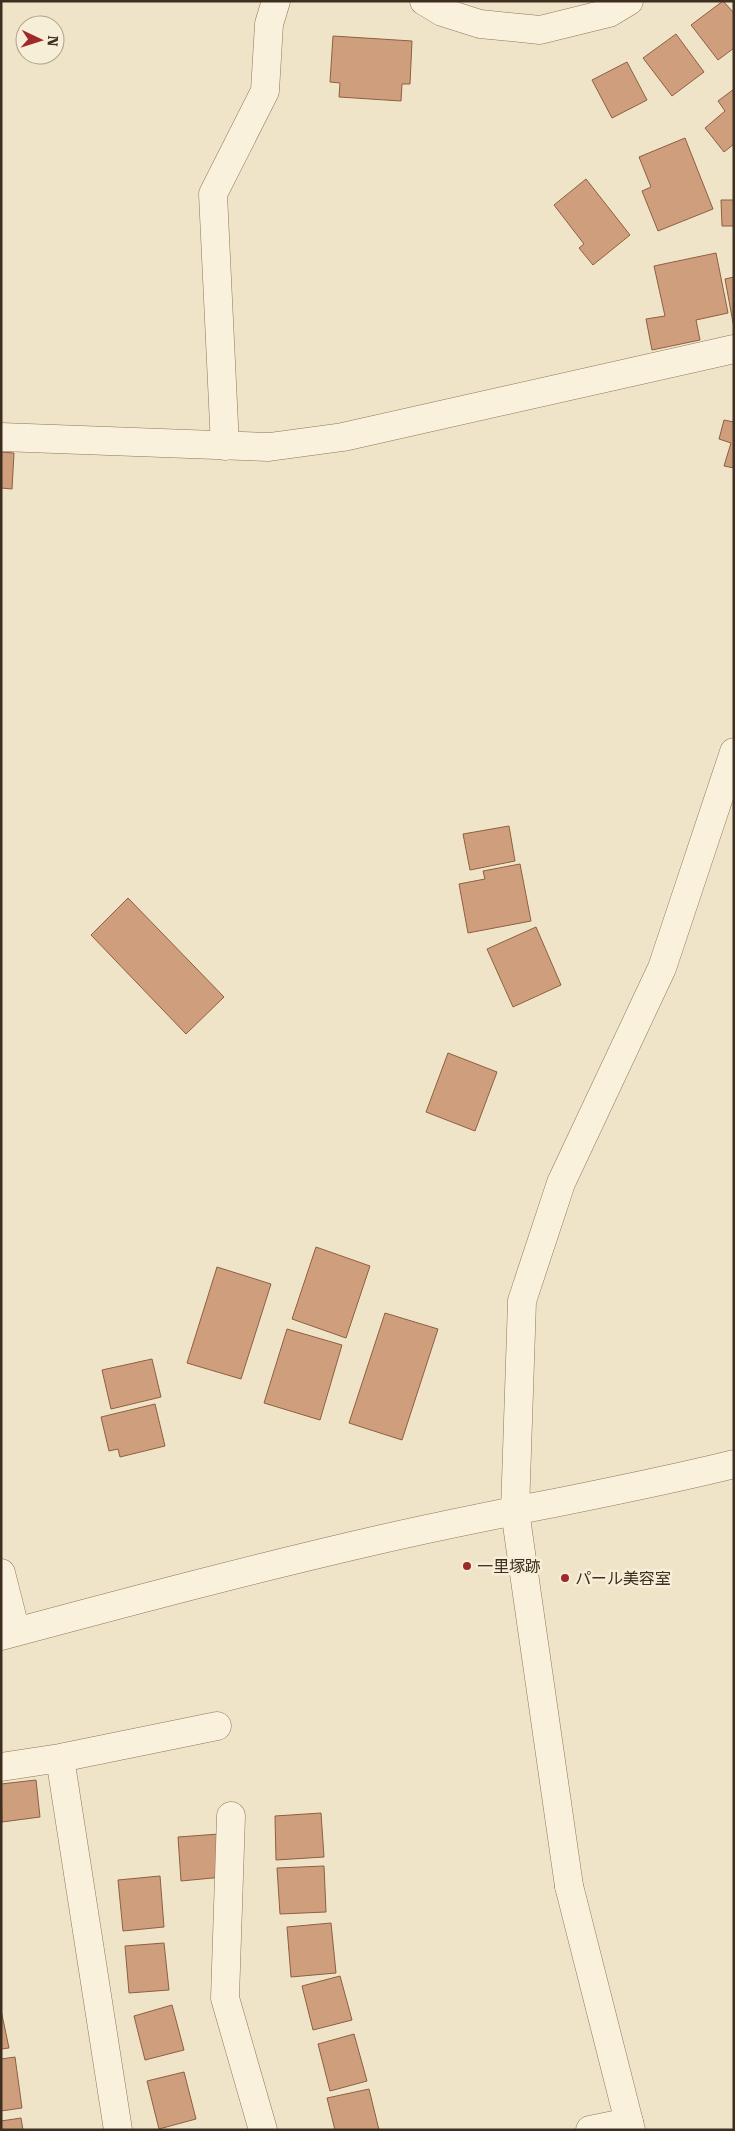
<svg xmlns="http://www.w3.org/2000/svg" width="735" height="2131" viewBox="0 0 735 2131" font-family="'Roboto Serif','Noto Sans JP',serif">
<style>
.building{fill:#cf9f7d;stroke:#8d5f41}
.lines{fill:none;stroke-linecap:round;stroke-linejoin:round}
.minor-casing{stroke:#8d765c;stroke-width:29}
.tertiary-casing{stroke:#8d765c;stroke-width:29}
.minor{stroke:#faf1dc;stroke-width:28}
.tertiary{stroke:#faf1dc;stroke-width:28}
.poi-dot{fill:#9e2a2b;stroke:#f7eed8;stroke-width:2}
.labels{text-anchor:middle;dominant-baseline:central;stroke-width:5;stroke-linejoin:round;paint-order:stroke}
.poi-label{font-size:16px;fill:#3d2e20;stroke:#f7eed8;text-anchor:start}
</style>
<rect width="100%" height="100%" fill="#f0e4c8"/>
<path class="building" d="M723 1 734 13V48L718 60 691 25Z
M676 34 704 72 672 96 643 58Z
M333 36 412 41 410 84H402L401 101 339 97 340 83 330 82Z
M627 62 647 100 612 118 592 80Z
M734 89V144L724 152 705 128 725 111 718 101Z
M685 138 713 209 658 231 642 191 651 187 639 157Z
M586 179 630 235 593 265 579 248 584 244 554 205Z
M721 200H734V226H722Z
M716 253 728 313 696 320 700 340 652 350 646 319 665 316 654 266Z
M734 277V328L725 279Z
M724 420 734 422V468L724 466 731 443 719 439Z
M1 452 14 453 12 489 1 488Z
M509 826 515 861 470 870 463 834Z
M520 864 531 921 468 933 459 884 485 879 483 871Z
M128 898 224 997 186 1034 91 935Z
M536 927 561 985 513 1007 487 949Z
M448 1053 497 1072 475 1131 426 1112Z
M316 1247 370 1266 346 1338 292 1319Z
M217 1267 271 1284 241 1379 187 1363Z
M385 1313 438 1329 402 1440 349 1423Z
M287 1329 342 1345 320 1420 264 1403Z
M152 1359 161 1397 111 1409 102 1370Z
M155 1404 165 1446 120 1457 118 1449 109 1451 101 1417Z
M36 1780 40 1817 2 1822 1 1784Z
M321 1813 324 1857 276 1860 275 1816Z
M219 1834 223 1877 181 1881 178 1837Z
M324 1866 326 1912 280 1914 277 1868Z
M160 1876 164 1927 123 1931 118 1880Z
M331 1923 336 1973 291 1977 287 1927Z
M164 1943 169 1990 129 1993 125 1946Z
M340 1976 352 2020 313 2030 302 1986Z
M172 2005 184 2050 145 2060 134 2016Z
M1 2010 9 2048 1 2049Z
M354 2034 367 2081 330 2091 318 2044Z
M15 2057 22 2108 1 2111V2059Z
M184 2072 196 2119 159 2129 147 2081Z
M369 2089 379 2130H335L327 2098Z
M21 2118 23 2130H1V2121Z"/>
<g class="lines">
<g class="minor-casing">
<path id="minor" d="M424 1 442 12 480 24 540 30 609 13 629 1
M1 437 269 447 343 437 734 349
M225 446 213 194 265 91 269 24 276 1
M1 1573 16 1632
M1 1636C128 1602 255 1568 382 1539 499 1512 617 1493 734 1464
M60 1758 118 2130
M1 1767 60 1758 217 1726
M231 1816 225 1998 263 2130
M569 1886 515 1511 522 1301 561 1183 662 968 734 752
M590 2130 629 2122"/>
</g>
<g class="tertiary-casing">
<path id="tertiary" d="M569 1886 631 2130"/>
</g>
<use href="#minor" class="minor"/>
<use href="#tertiary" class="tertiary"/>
</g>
<g class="poi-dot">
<circle cx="467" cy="1566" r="5"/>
<circle cx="565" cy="1578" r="5"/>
</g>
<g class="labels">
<g class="poi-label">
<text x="477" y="1566">一里塚跡</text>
<text x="575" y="1578">パール美容室</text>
</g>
</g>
<rect width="735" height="2131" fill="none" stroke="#3d2e20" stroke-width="5"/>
<g transform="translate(40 40) rotate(94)"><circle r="24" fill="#f7eed8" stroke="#ada18e"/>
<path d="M0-4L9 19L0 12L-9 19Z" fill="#9e2a2b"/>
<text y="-8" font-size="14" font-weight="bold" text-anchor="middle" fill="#3d2e20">N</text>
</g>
</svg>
